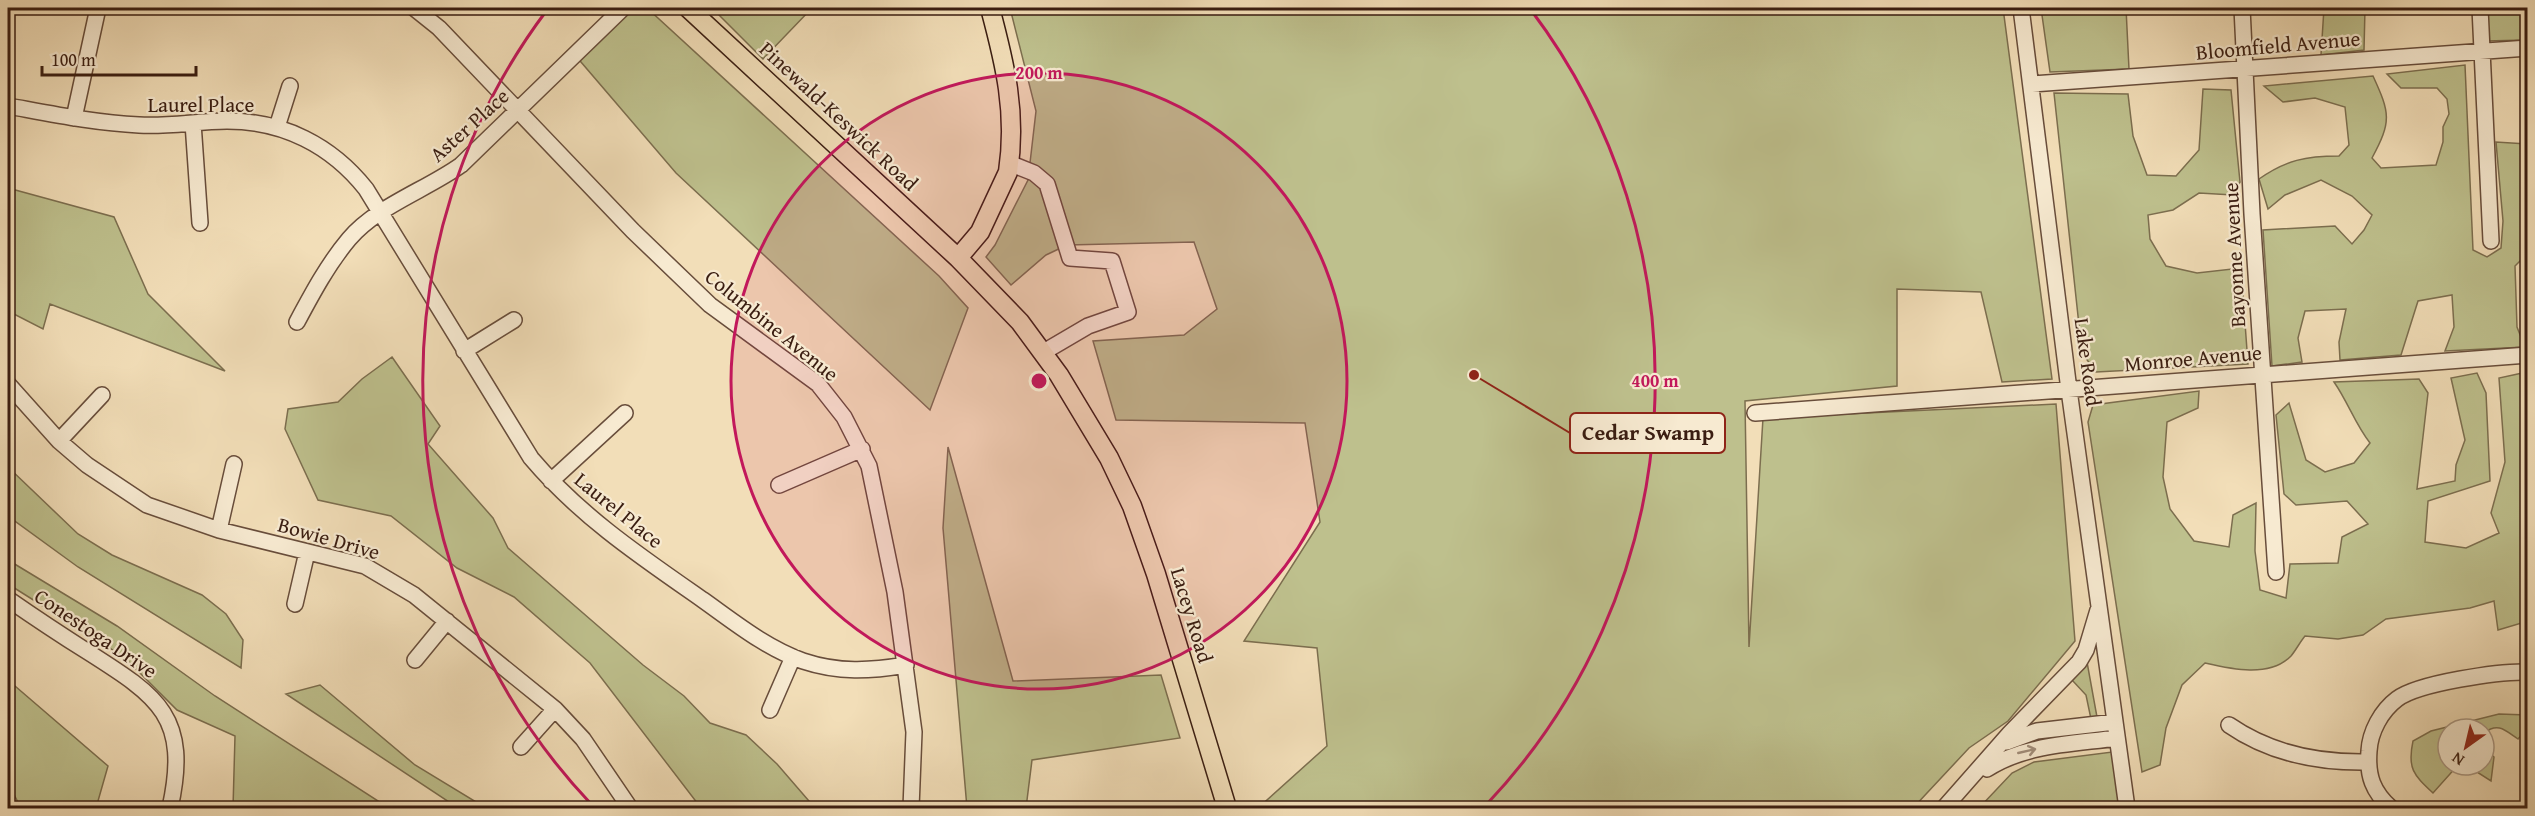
<svg xmlns="http://www.w3.org/2000/svg" width="2535" height="816" viewBox="0 0 2535 816" font-family="'Gentium Book Plus',serif">
<style>
.green{fill:#bec08d;stroke:#7c6e4f;stroke-width:1.5}
.lines{fill:none;stroke-linecap:round;stroke-linejoin:round}
.minor-casing{stroke:#684d3b;stroke-width:18}
.major-casing{stroke:#3a1d11;stroke-width:21}
.minor{stroke:#f7ead1;stroke-width:15}
.major{stroke:#f2deb8;stroke-width:18}
.oneway{stroke:#a28e7b}
.ring{fill:none;stroke:#c2185b;stroke-width:3}
.labels{text-anchor:middle;dominant-baseline:central;stroke-width:4.5;stroke-linejoin:round;paint-order:stroke}
.street-label{font-size:21px;fill:#3a1d11;stroke:#f7ead1}
.centre{fill:#c2185b;stroke:#f7ead1;stroke-width:3}
.ring-label{font-size:18px;text-anchor:middle;font-weight:bold;fill:#c2185b;stroke:#f7ead1;stroke-width:4.5;stroke-linejoin:round;paint-order:stroke}
.leader{fill:none;stroke:#8f2418;stroke-width:2}
.callout-dot{fill:#8f2418;stroke:#f7ead1;stroke-width:2}
.callout{fill:#f7ead1;stroke:#8f2418;stroke-width:2}
.callout-label{font-size:22px;text-anchor:middle;font-weight:bold;fill:#3a1d11}
</style>
<rect width="100%" height="100%" fill="#f2deb8"/>
<filter id="stains"><feTurbulence type="fractalNoise" baseFrequency=".00333" numOctaves="4"/><feColorMatrix values="0 0 0 0 .2 0 0 0 0 .09 0 0 0 0 .02 0 0 0 .5 -.17"/></filter>
<radialGradient id="worn" r=".72"><stop offset=".6" stop-color="#630" stop-opacity="0"/><stop offset="1" stop-color="#630" stop-opacity=".3"/></radialGradient>
<path class="green" d="M630 8H647L939 276 968 308 930 410 676 173 575 55Z
M712 8H812L763 59Z
M1010 8H2003L2052 379 2002 382 1981 292 1897 289V386L1745 401 1749 647 1763 418 2056 404 2075 641 2008 721 1969 748 1913 808H1258L1327 746 1317 648 1244 641 1320 522 1305 423 1116 420 1093 341 1184 335 1217 309 1194 242 1067 245 1046 255 1011 285 986 257 995 245 1028 180 1036 111Z
M2041 8H2126L2129 69 2050 72Z
M2324 8H2365L2364 50 2321 55Z
M2483 8H2527V40L2485 41Z
M2465 65 2473 250 2487 257 2501 248 2503 221 2496 142 2527 144V254L2515 266 2517 327 2525 347 2445 351 2454 327 2452 295 2418 301 2401 355 2340 360 2339 342 2346 309 2305 311 2298 338 2302 362 2272 366 2263 230 2335 226 2352 244 2364 230 2372 215 2352 196 2321 180 2285 195 2268 209 2259 179C2286 160 2306 156 2339 156L2349 145 2345 107 2315 98 2283 102 2264 86 2373 76C2390 113 2392 121 2372 158L2381 168 2436 165 2443 142V127L2449 114 2447 99 2437 88H2401L2387 74Z
M2203 89 2231 90 2240 182 2233 195 2199 193 2173 210 2148 215 2150 239 2166 266 2197 273 2241 268 2248 364 2096 372 2082 353 2054 93 2128 94 2133 136 2147 175 2176 176 2199 150Z
M8 188 114 217 148 294 225 371 50 304 43 329 8 311Z
M392 357 440 426 428 444 493 518 508 548 643 665 684 696 710 723 746 735 777 764 815 808H701L590 663 514 597 457 568 391 516 318 500 285 429 288 409 338 402 362 379Z
M2527 372 2528 604 2523 605 2525 622 2498 630 2494 601 2470 608 2386 619 2363 635 2338 639 2305 636C2300 642 2296 650 2291 656 2270 678 2231 669 2205 663L2182 685 2166 728 2160 765 2142 772 2088 422 2093 405 2199 391 2198 408 2167 422 2163 477 2170 509 2194 541 2229 547 2233 515 2256 503 2255 551 2260 590 2286 598 2290 564 2338 563 2342 537 2368 524 2347 501 2296 505 2284 494 2276 415 2289 403 2306 460 2325 472 2354 463 2370 443C2355 424 2348 402 2334 382L2419 379 2428 393 2417 489 2455 481 2456 465 2465 440 2451 378 2477 373 2486 393 2490 481 2428 501 2425 542 2466 548 2499 533 2491 513 2505 462 2499 378Z
M948 447 1013 681 1161 675 1180 738 1032 760 1026 808H967L943 528Z
M8 467 78 534 112 555 202 595 226 614 243 640 241 668 78 567 8 516Z
M8 560 117 626 215 696 389 808H233L235 736 177 710 124 657 8 584Z
M2087 662 2097 717 2091 719 2086 695 2072 680Z
M8 680 108 766 96 808H21L8 783Z
M320 685 415 765 486 808H458L286 694Z
M2499 714 2527 715V729L2518 739C2505 730 2498 722 2484 733V729H2448V765H2458L2433 793C2414 775 2407 769 2413 741L2431 731Z
M2484 748 2494 757 2491 781 2466 765H2484Z
M2120 751 2128 808H1979L2012 773 2034 762Z"/>
<g class="lines">
<g class="minor-casing">
<path id="minor" d="M414 8 439 28 633 231 710 305 818 384 844 417 869 466 895 592 914 732 911 808
M2021 8 2069 390 2127 808
M2242 8 2252 214 2276 572
M2480 8 2491 241
M2032 84 2528 48
M8 106C52 114 95 123 139 125 168 127 198 121 227 121 283 121 331 145 366 189L531 458C580 516 641 557 703 600 734 622 766 648 803 661 839 673 870 671 906 665
M74 118 98 8
M193 123 200 223
M277 127 290 86
M1009 163 1034 173 1047 184 1070 258 1112 261 1128 312 1088 326 1042 353
M297 322C312 294 328 264 349 239 377 206 426 190 461 165L623 8
M464 351 514 320
M8 384 59 441 87 465 147 505 219 530 365 566 414 595 555 709 583 739 630 808
M1755 413 2528 355
M59 441 102 395
M551 481 625 413
M779 485 862 449
M219 530 234 464
M8 599C34 617 61 635 88 652 159 697 190 717 170 808
M295 604 307 552
M415 660 447 621
M770 710 793 657
M2229 725C2271 754 2318 763 2368 762
M2007 742 2037 731 2115 722
M521 747 555 709
M1987 769C2026 744 2073 744 2117 738
M1944 808 2010 733 2079 662 2086 650 2098 610
M2391 808C2373 792 2367 776 2369 751 2370 732 2381 711 2397 699 2418 683 2500 671 2528 672"/>
</g>
<g class="major-casing">
<path id="major" d="M688 8 958 258 1020 322 1059 375 1109 458 1132 506 1156 574 1227 808
M958 258 980 232 1008 172C1017 113 1005 64 990 8"/>
</g>
<use href="#minor" class="minor"/>
<use href="#major" class="major"/>
</g>
<defs><path id="oneway-shaft" d="M-6 0H5M1.5-3L5.5 0L1.5 3" fill="none" stroke-width="1.6" stroke-linecap="round" stroke-linejoin="round" transform="scale(1.5)"/></defs>
<use class="oneway" href="#oneway-shaft" transform="translate(2027 751) rotate(-13)"/>
<circle cx="1039" cy="381" r="308" fill="#c2185b" fill-opacity=".12"/>
<g class="ring">
<circle cx="1039" cy="381" r="308"/>
<path d="M592 805A616 616 0 0 1 547 10M1531 10A616 616 0 0 1 1486 805"/>
</g>
<g class="labels">
<g class="street-label">
<text transform="translate(2278 45) rotate(-5)">Bloomfield Avenue</text>
<text x="201" y="104">Laurel Place</text>
<text transform="translate(839 116) rotate(43)">Pinewald-Keswick Road</text>
<text transform="translate(469 125) rotate(-42)">Aster Place</text>
<text transform="translate(2234 255) rotate(-93)">Bayonne Avenue</text>
<text transform="translate(772 325) rotate(39)">Columbine Avenue</text>
<text transform="translate(2193 358) rotate(-5)">Monroe Avenue</text>
<text transform="translate(2088 362) rotate(82)">Lake Road</text>
<text transform="translate(619 510) rotate(39)">Laurel Place</text>
<text transform="translate(329 538) rotate(16)">Bowie Drive</text>
<text transform="translate(1192 615) rotate(73)">Lacey Road</text>
<text transform="translate(96 633) rotate(34)">Conestoga Drive</text>
</g>
</g>
<circle cx="1039" cy="381" r="9" class="centre"/>
<g class="ring-label">
<text x="1039" y="79">200 m</text>
<text x="1655" y="387">400 m</text>
</g>
<path class="leader" d="M1474 375L1570 433"/>
<circle class="callout-dot" cx="1474" cy="375" r="6"/>
<rect class="callout" x="1570" y="413" width="155" height="40" rx="6"/>
<g class="callout-label">
<text x="1648" y="440">Cedar Swamp</text>
</g>
<rect width="2535" height="816" fill="none" stroke="#f2deb8" stroke-width="30"/>
<rect x="9" y="9" width="2517" height="798" fill="none" stroke="#3a1d11" stroke-width="3"/>
<rect x="15" y="15" width="2505" height="786" fill="none" stroke="#3a1d11" stroke-width="1.5"/>
<g transform="translate(2466 747) rotate(214)"><circle r="28" fill="#f7ead1" stroke="#ab9884" stroke-width="1.5"/>
<path d="M0-4.5L10 22L0 15L-10 22Z" fill="#8f2418"/>
<text y="-9" font-size="16" font-weight="bold" text-anchor="middle" fill="#3a1d11">N</text>
</g>
<path d="M42 66v9h154v-9" fill="none" stroke="#3a1d11" stroke-width="3"/>
<text x="51" y="66" font-size="18" fill="#3a1d11" stroke="#f7ead1" stroke-width="4.5" paint-order="stroke">100 m</text>
<rect width="100%" height="100%" filter="url(#stains)"/>
<rect width="100%" height="100%" fill="url(#worn)"/>
</svg>
